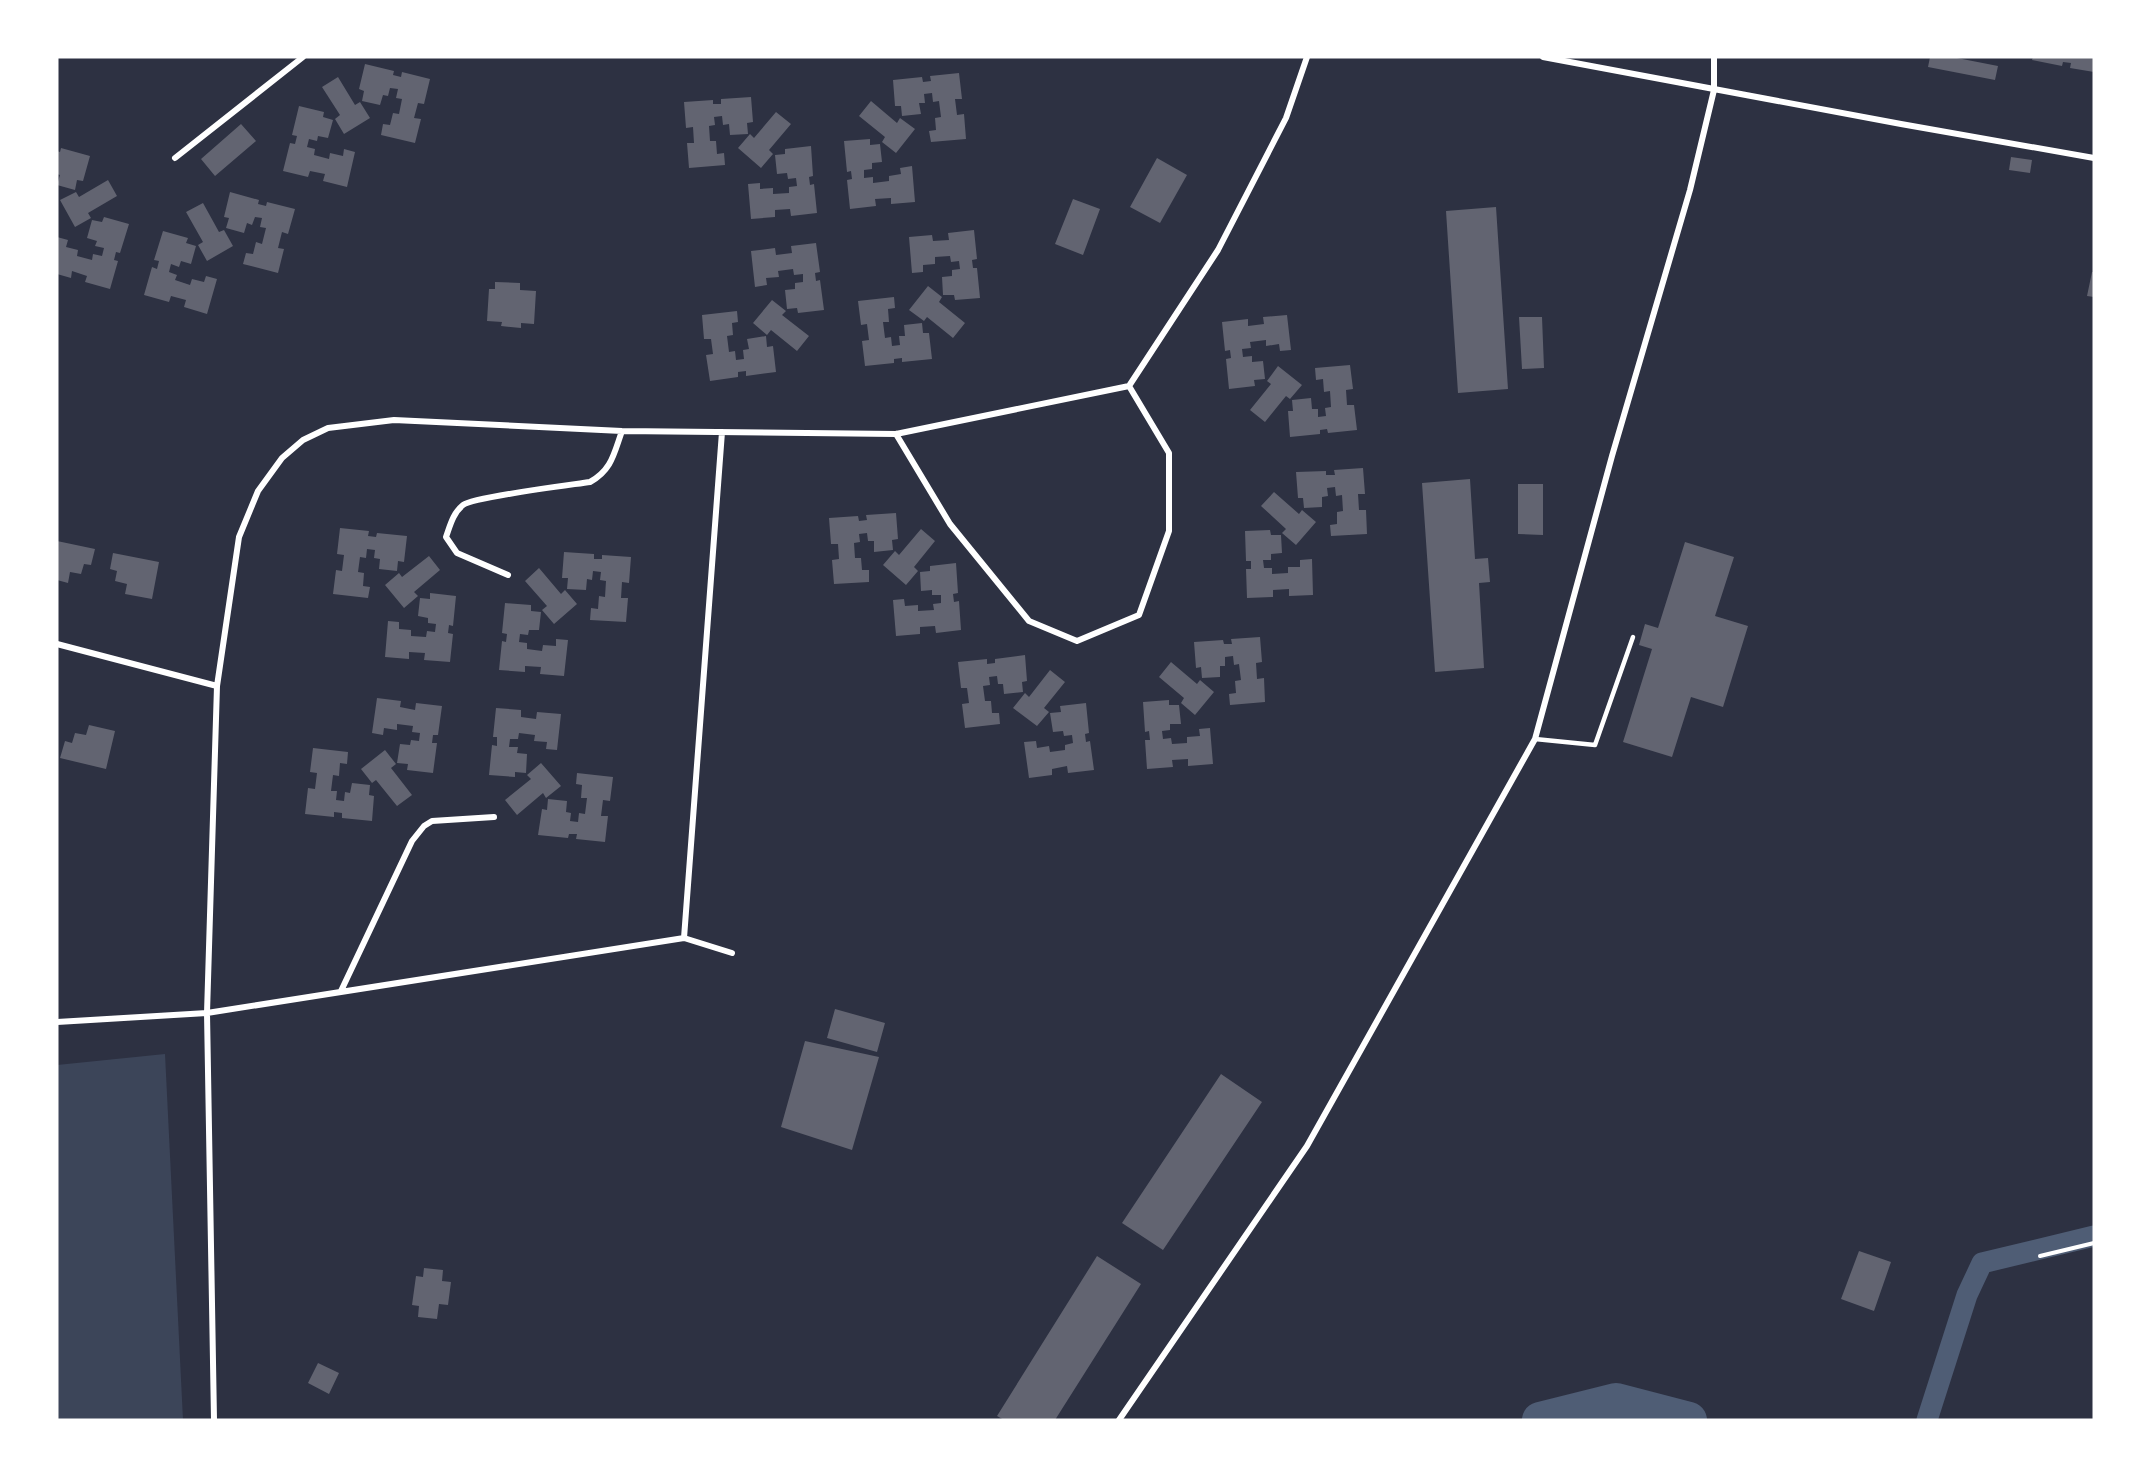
<svg xmlns="http://www.w3.org/2000/svg" width="2151" height="1477" viewBox="0 0 2151 1477" font-family="'Varela Round',sans-serif">
<style>
.green{fill:#3c4559}
.lines{fill:none;stroke-linecap:round;stroke-linejoin:round}
.canal{stroke:#4f5d75;stroke-width:21}
.river{stroke:#4f5d75;stroke-width:36}
.building{fill:#626471}
.path{stroke:#fff;stroke-width:4}
.service{stroke:#fff;stroke-width:4.5}
.minor{stroke:#fff;stroke-width:6}
</style>
<rect width="100%" height="100%" fill="#2d3142"/>
<path class="green" d="M165 1054 183 1420H57V1065Z"/>
<g class="lines">
<path class="canal" d="M1927 1420 1967 1295 1982 1263 2094 1236"/>
<path class="river" d="M1540 1420 1616 1401 1689 1420"/>
</g>
<path class="building" d="M1930 57H1952L1998 66 1995 80 1928 67Z
M2033 57H2094V72L2070 68 2071 63 2063 62 2062 66 2032 60Z
M365 64 394 71 393 75 401 77 402 72 430 79 424 104 418 103 414 118 421 119 415 143 381 135 383 124 390 125 393 113 399 114 402 99 396 98 398 89 390 88 388 96 383 95 380 105 362 101 364 91 359 89Z
M959 73 962 99H955L957 115 964 114 966 139 931 142 929 131 936 130 935 118 941 117 939 101 933 102 932 93 924 94 925 103H919L921 114 902 116 901 106H895L893 80 922 77 923 82 931 81 930 76Z
M338 77 355 105 360 102 370 118 344 134 335 119 340 115 322 87Z
M751 97 753 122 747 123 748 134 730 135 729 124 723 125 722 116 714 117 715 125 709 126 710 141H716L717 154 724 153 725 165 689 168 687 143H694L693 127 686 128 684 102 713 100V104H721V99Z
M871 101 897 123 900 118 915 129 896 153 882 142 885 137 859 116Z
M299 106 324 112 323 117 333 120 328 138 318 136 317 141 309 139 307 147 315 149 314 155 329 159 330 153 343 156 344 149 355 152 347 187 323 181 325 174 310 171 308 177 283 171 290 143 295 144 297 136 292 135Z
M776 112 791 124 769 150 773 154 761 168 738 148 750 134 754 138Z
M241 124 256 141 215 176 201 159Z
M870 139V145L880 144 882 162 872 163V169L864 170V178L873 177V183L889 181V176L901 174 900 168 912 166 915 202 891 204V198L875 199 876 206 850 209 847 180 852 179 851 171 847 172 844 141Z
M811 146 813 176 809 177 810 185 814 184 817 213 791 216 790 209 775 210V217L751 219 748 184 760 183V189L773 188V194L789 193V187L797 186 796 178 788 179 787 173 777 174 775 155 785 154V149Z
M61 148 90 156 83 181 77 180 75 190 57 185 60 175 57 174V151L60 152Z
M2011 157 2032 160 2030 173 2009 170Z
M1157 158 1187 175 1160 223 1130 207Z
M108 180 117 196 88 213 91 218 75 227 60 200 76 192 79 197Z
M230 192 259 200 258 204 266 206 267 202 295 209 288 234 282 232 278 248 284 249 278 273 243 264 246 253 253 254 256 242 262 244 266 228 260 227 262 218 255 217 252 225 247 223 244 233 226 228 229 218 224 217Z
M1073 199 1100 209 1083 255 1055 244Z
M203 203 219 232 224 230 233 246 207 261 198 245 203 242 186 212Z
M1496 207 1508 389 1458 393 1446 211Z
M104 217 129 224 120 253 116 252 114 260 118 261 110 289 85 282 87 276 72 271 71 278 57 274V237L68 240 66 247 78 250 77 256 92 260 93 254 102 256 104 248 95 246 97 241 87 238 92 220 102 222Z
M974 230 977 259 972 260 973 268H977L980 298 955 300 954 295H943L942 277 952 276V270L960 269 959 261 951 262 950 256 935 257V264L923 265V272L912 273 909 237 932 235 933 241 949 240 948 233Z
M163 231 188 238 186 243 196 246 191 264 181 261 179 267 171 264 169 272 177 275 175 280 190 285 192 279 204 282 206 276 217 279 207 314 184 307 186 300 171 296 169 302 144 295 152 267 157 269 159 261 154 260Z
M816 243 820 272 815 273 816 281 820 280 824 310 798 313 797 308 787 309 785 290 795 289V283L803 282V274L794 275 793 269 778 271 779 277 766 278 767 285 755 287 751 251 775 248 776 255 792 253 791 246Z
M2092 272H2094V297L2087 296Z
M495 282 520 283V290L536 291 534 324 521 323V328L501 326 502 322 487 321 489 289H495Z
M928 286 942 297 939 302 965 323 953 338 927 317 924 321 909 310Z
M894 297 895 308 888 309 889 322H883L885 338 891 337 892 346 900 345 899 336H905L904 325 922 323 923 333H929L932 359 902 362V358L894 359V363L865 366 862 341 869 340 867 324 861 325 858 301Z
M772 300 786 311 782 315 809 336 797 351 771 330 767 335 753 323Z
M737 311 738 322 732 323 733 335 727 336 729 352 735 351 736 360 744 359 743 350 749 349 747 339 766 336 767 347 773 346 776 372 746 376V371L738 372V377L710 381 706 355 713 354 711 339H704L702 315Z
M1287 315 1291 350 1280 351 1279 344 1266 346V340L1250 342 1251 348 1242 349 1243 357 1252 356V362L1263 361 1265 379 1254 380 1255 386 1229 389 1226 359 1231 358 1230 350 1225 351 1222 322 1248 319V326L1264 324 1263 317Z
M1519 317H1542L1544 368 1522 369Z
M1350 365 1353 389 1346 390 1347 405H1354L1357 430 1328 433 1327 429 1320 430V434L1290 437 1288 411H1293L1292 400 1311 398 1312 409H1318V417L1326 416 1325 408 1331 407 1330 391 1324 392 1323 379 1316 380 1315 368Z
M1278 366 1302 385 1290 399 1286 396 1265 422 1250 410 1271 384 1267 381Z
M1363 468 1365 494H1358L1359 510H1366L1367 534 1331 536 1330 525 1337 524V512L1343 511 1342 495 1336 496 1335 487 1327 488 1328 496 1322 497V507L1304 508 1303 498H1298L1296 472 1326 471V475H1335L1334 470Z
M1470 479 1475 559 1488 558 1490 582 1479 583 1484 668 1435 672 1422 483Z
M1518 484H1543V535L1518 534Z
M1274 492 1299 514 1302 510 1316 522 1296 545 1282 533 1286 529 1261 506Z
M896 513 898 539 892 540 893 550 874 552V541H868L867 533 859 534 860 542 854 543 855 558H861L862 570H869V582L834 584 832 560 839 559 838 544H831L829 518 858 516 859 521 867 520 866 515Z
M340 528 369 531 368 536 376 537 377 533 407 536 404 562 398 561 397 571 379 569 380 559 374 558 375 550 367 549 366 558 360 557 358 572 364 573 363 586 370 587 368 598 333 594 336 570 342 571 344 555 337 554Z
M921 529 935 541 914 567 918 571 906 585 883 565 895 551 899 555Z
M1270 530 1271 535H1281L1282 553 1271 554V560H1263L1264 568H1272V574L1288 573V567H1300V560L1312 559 1313 595 1289 596V589L1273 590V597L1247 598 1246 569H1251V561H1246L1245 531Z
M57 541 95 549 91 565 84 564 81 574 70 572 68 583 57 580Z
M1685 542 1734 557 1715 616 1748 626 1723 707 1691 697 1672 757 1623 742 1652 649 1639 645 1645 624 1658 628Z
M564 552 594 554V559H602V555L631 557 629 583 622 582 621 598H628L626 622 590 620 591 608 598 609 599 596 605 597 606 581 600 580 601 572 593 571 592 580 587 579 586 590 567 589 568 578H562Z
M113 553 159 562 152 599 125 594 127 584 115 581 117 571 110 569Z
M429 556 440 570 414 592 418 596 404 608 385 585 399 573 402 577Z
M956 563 958 593 953 594 954 602 959 601 961 630 936 633 935 626 920 627V634L896 636 893 600 904 599 905 606 918 605V611L934 610 933 604 941 603V595H932V590L921 591 920 572 930 571V566Z
M539 568 561 594 565 590 577 604 554 624 542 610 547 606 525 581Z
M430 593 456 596 453 626 449 625 448 633 453 634 450 662 424 660 425 653 409 652V659L385 657 388 621 399 622V629L411 630V636L426 637 427 631 435 632 436 624 428 623V618L418 616 420 598 430 599Z
M505 603 531 605V611L541 612 539 630H529L528 635 520 634 519 642 527 643V649L542 651 543 645 556 646V639L568 640 564 676 540 674 541 667 525 666V672L499 670 502 641 506 642 507 634 502 633Z
M1260 637 1262 662 1256 663 1257 679 1264 678 1265 702 1230 705 1229 694 1236 693 1235 681 1241 680 1239 664 1234 665 1233 656 1225 657V666H1220V677L1202 678 1201 667 1196 668 1194 642 1223 640 1224 644H1232L1231 639Z
M1025 655 1027 681 1022 682 1023 692 1004 694 1003 684H998L997 676 989 677 990 685 983 686 985 701H991L992 713H999L1000 724 965 728 962 704 969 703 967 688H961L958 662 987 659V664L995 663V659Z
M1171 662 1197 684 1200 680 1214 692 1195 715 1181 703 1184 698 1159 677Z
M1050 670 1065 682 1044 708 1049 712 1037 726 1013 708 1025 693 1029 697Z
M377 698 401 701 400 707 415 710 416 703 442 706 438 735H433L432 743H437L433 773 407 770 408 764 397 763 400 744 410 745 411 740 419 741 420 733 412 732 413 726 397 724V730L384 728 383 735 372 733Z
M1169 700V705H1179L1181 724H1170V730L1162 731 1163 739 1171 738 1172 744 1187 743V737L1200 736 1199 729 1210 728 1213 764 1188 766V759L1172 760 1173 767 1147 769 1145 740H1150L1149 731 1145 732 1143 702Z
M1086 703 1089 733 1085 734 1086 742 1090 741 1094 770 1068 773 1067 766 1052 769V775L1029 778 1024 742 1036 741 1037 748 1049 746 1050 752 1065 750V745L1073 743 1072 735 1064 736 1063 731 1053 732 1050 713 1061 712 1060 706Z
M496 708 521 710V717L536 719 537 712 561 714 557 750 546 749 547 742 534 741 535 735 519 733 518 739H510L509 747H518L517 753 527 754 526 773 515 772V777L489 775 492 745 497 746V737H493Z
M89 725 115 731 106 769 60 758 65 741 72 743 75 733 86 735Z
M313 748 348 752 347 764 340 763 339 776 333 775 331 791H337L336 800 344 801 345 792 350 793 352 783 370 785 369 795 374 796 372 821 342 818V813L334 812V817L305 814 308 788 315 789 317 773 310 772Z
M385 750 396 764 391 768 412 795 397 806 376 780 372 783 361 769Z
M541 763 561 786 546 798 543 793 517 815 505 800 531 779 527 775Z
M577 773 613 777 610 801 603 800 601 816H608L605 842 576 839 577 834H569L568 838 538 835 542 809 547 810 548 799 567 801 566 812 571 813 570 821 578 822 579 813 585 814 587 798H581L582 785 576 784Z
M835 1009 885 1023 877 1052 827 1038Z
M805 1041 879 1057 852 1150 781 1127Z
M1221 1074 1262 1102 1163 1250 1122 1223Z
M1859 1251 1891 1262 1874 1311 1841 1299Z
M1097 1256 1141 1284 1055 1420H1004L997 1416Z
M424 1268 443 1270 442 1281 451 1282 448 1305 439 1304 437 1319 418 1317 419 1306 412 1305 416 1276 423 1277Z
M318 1363 339 1373 329 1394 308 1383Z"/>
<g class="lines">
<path class="path" d="M2040 1256 2094 1243"/>
<path class="service" d="M1535 739 1595 745 1633 637"/>
<path class="minor" d="M1543 57 1901 124 2094 158
M175 158 303 57
M896 434 950 524 1029 621 1077 641 1139 615 1169 531V453L1129 386
M508 575 457 553 446 537C450 526 453 513 463 505 473 497 570 485 590 482 612 470 614 453 622 431
M57 644 217 686
M684 938 722 432
M341 991 412 841 424 826 432 821 494 817
M57 1022 207 1013 684 938 732 953
M214 1420 207 1013 217 686 239 537 258 491 282 458 303 440 328 428 394 420 622 431 896 434 1129 386 1218 250 1286 118 1307 57
M1119 1420 1307 1146 1535 739 1612 456 1690 190 1714 90V57"/>
</g>
<rect width="2151" height="1477" fill="none" stroke="#ffffff" stroke-width="117"/>
</svg>
